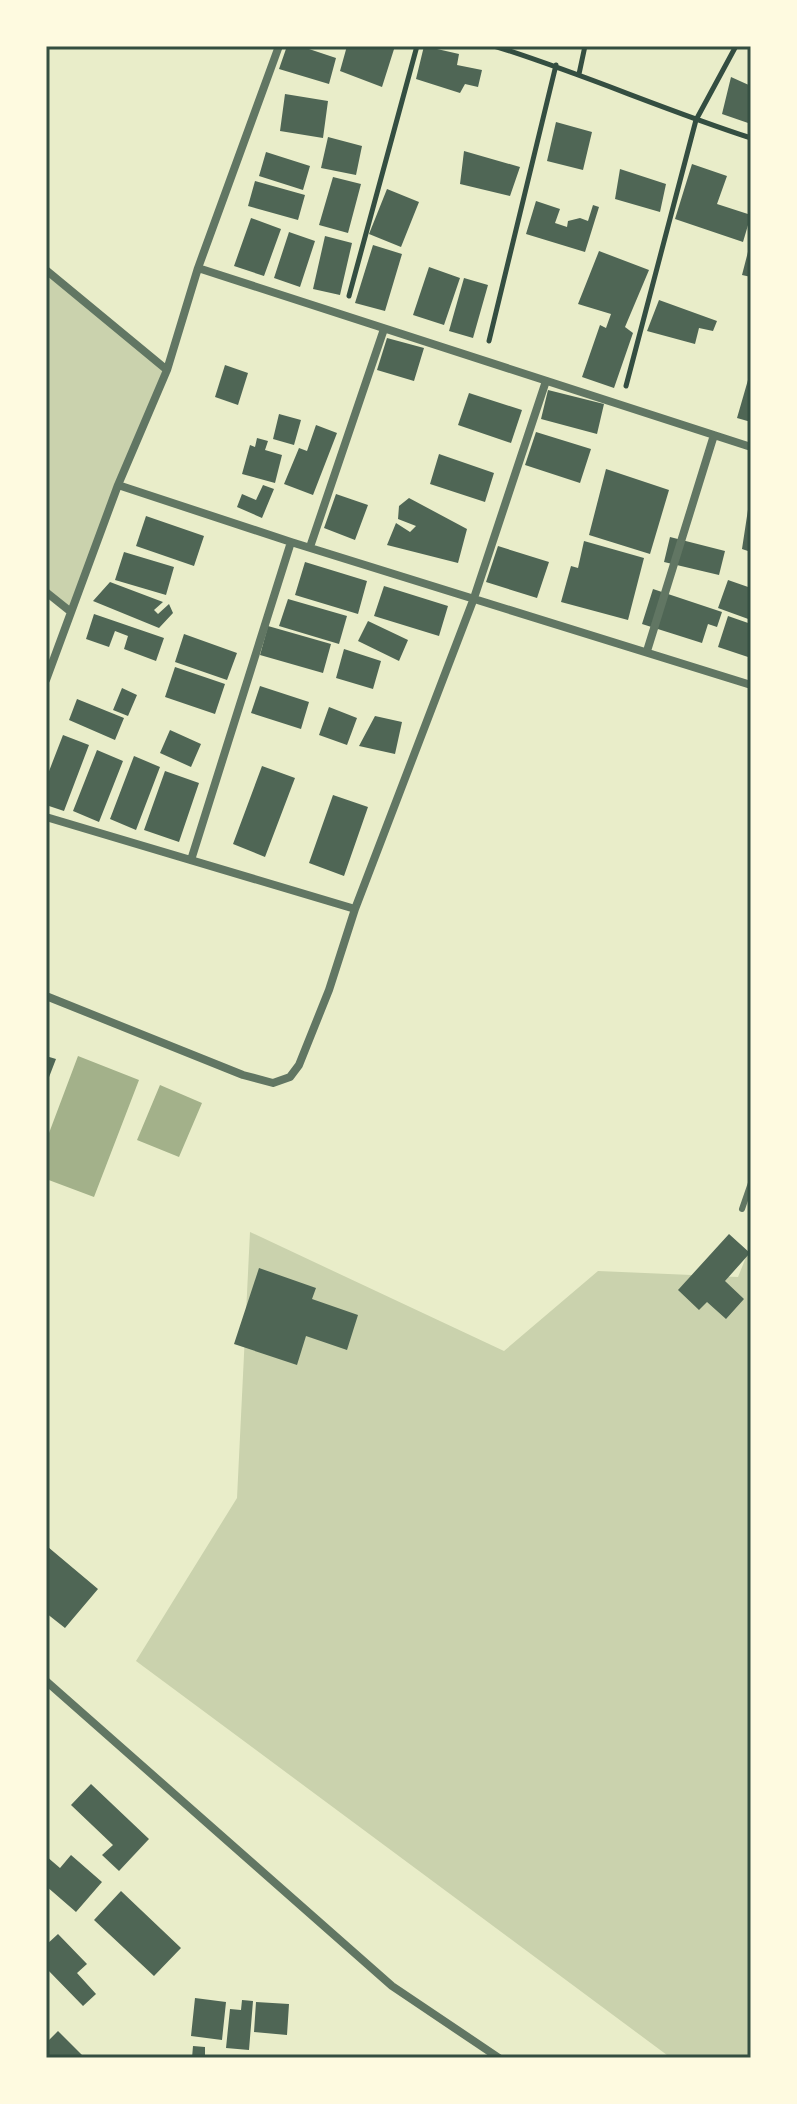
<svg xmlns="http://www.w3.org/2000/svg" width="797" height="2104" viewBox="0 0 797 2104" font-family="Cabin,sans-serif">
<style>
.green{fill:#cad2ad}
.water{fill:#a3b18a}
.building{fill:#4f6655}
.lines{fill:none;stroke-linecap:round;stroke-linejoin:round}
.path{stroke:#344e41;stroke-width:5}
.service{stroke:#617663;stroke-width:6}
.minor{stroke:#617663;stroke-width:8}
.neatline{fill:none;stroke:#344e41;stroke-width:3}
</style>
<rect width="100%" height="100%" fill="#e9edc9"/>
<path class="green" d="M46 270 167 370 71 612 46 591Z
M250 1232 504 1351 598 1271 738 1277 751 1245V2058H671L136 1661 237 1498Z"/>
<path class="water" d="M78 1056 139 1080 94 1197 46 1179V1141Z
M160 1085 202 1103 179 1157 137 1140Z"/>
<path class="building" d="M287 46H300L336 58 329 84 279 69Z
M347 46H395L382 87 340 71Z
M424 46 459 54 457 65 482 70 478 87 465 84 460 93 416 79Z
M731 77 751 86V124L722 114Z
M285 94 328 101 323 138 280 131Z
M556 122 592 132 583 170 547 161Z
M328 137 362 146 356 175 321 168Z
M464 151 520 167 510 196 460 184Z
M266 152 310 166 303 190 259 176Z
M692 164 727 176 717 204 751 215 743 242 675 219Z
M620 169 666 184 660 212 615 199Z
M333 177 361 184 348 233 319 225Z
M255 181 305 195 298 220 248 206Z
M387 189 419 202 401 247 369 234Z
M536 201 560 209 555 223 567 227 568 221 580 218 588 221 593 205 599 207 585 252 526 234Z
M251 218 281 229 264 276 234 266Z
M289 232 315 241 300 287 274 278Z
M325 236 352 243 340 295 313 289Z
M750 244 751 245V277L742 275Z
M373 245 402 254 385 311 355 303Z
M599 251 649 270 625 327 633 333 614 388 582 377 600 325 606 328 611 314 578 304Z
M429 267 460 278 444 325 413 315Z
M464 278 488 285 473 338 449 331Z
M659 300 717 321 713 331 699 328 695 344 647 331Z
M387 338 424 348 414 381 377 370Z
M225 365 248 373 238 405 215 397Z
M750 373H751V422L737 418Z
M548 390 604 404 597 434 541 419Z
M469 393 522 410 511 443 458 425Z
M279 414 301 420 294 445 273 439Z
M316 425 337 433 313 495 284 484 299 448 307 451Z
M536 432 591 449 580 483 525 465Z
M257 438 268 441 265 450 282 455 275 483 242 474 250 445 255 447Z
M439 454 494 473 485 502 430 484Z
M606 469 669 490 650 554 589 535Z
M263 485 274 489 262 518 237 507 242 494 256 500Z
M336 494 368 505 355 540 324 528Z
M409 498 467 529 458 563 387 545 396 523 410 532 416 526 398 519 399 506Z
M749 503H751V552L742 549Z
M146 516 204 536 194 566 136 546Z
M670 537 725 551 719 575 664 562Z
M584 541 644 558 628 620 561 602 571 566 578 568Z
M498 546 549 562 537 598 486 582Z
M124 552 174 567 166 595 115 580Z
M305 562 367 581 358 614 295 595Z
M728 580 751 588V620L718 608Z
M110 582 163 602 154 610 158 614 169 604 173 613 159 628 93 601Z
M384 586 448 606 439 636 374 616Z
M653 589 722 612 717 627 708 624 702 643 642 624Z
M288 599 347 616 339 644 279 626Z
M94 614 164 638 156 661 124 649 128 636 115 631 109 647 86 639Z
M728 616 751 624V647L748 657 718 647Z
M368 621 408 640 399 661 358 641Z
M268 626 331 644 323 673 260 655Z
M184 634 237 653 227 680 175 662Z
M344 649 381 661 373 689 336 678Z
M175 667 225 684 215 714 165 697Z
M260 686 309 702 301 729 251 713Z
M122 688 137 695 128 716 113 710Z
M77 699 124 718 115 740 69 720Z
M329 707 357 718 347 745 319 735Z
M375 716 402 722 395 754 359 746Z
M170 730 201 744 191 767 160 753Z
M63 735 89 745 64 811 46 805V779Z
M97 750 123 761 99 822 73 811Z
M134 756 160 767 136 830 110 819Z
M262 766 295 778 265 857 233 844Z
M165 771 199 783 179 842 144 830Z
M333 795 368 807 344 876 309 863Z
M46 1056 56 1059 46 1085Z
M729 1234 750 1253 725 1281 744 1299 726 1319 707 1302 699 1310 678 1290Z
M259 1268 316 1288 312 1299 358 1315 347 1350 306 1336 297 1365 234 1344Z
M48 1547 98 1589 65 1628 46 1613Z
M91 1784 149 1839 119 1871 102 1855 113 1845 71 1805Z
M71 1855 102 1882 76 1912 46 1886V1856L60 1868Z
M121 1891 181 1948 154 1976 94 1920Z
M58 1934 87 1964 77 1973 96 1994 83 2006 46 1968V1945Z
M195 1998 226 2002 222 2040 191 2036Z
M242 2000 253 2001 249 2050 226 2048 230 2009 241 2010Z
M256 2002 289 2004 287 2035 254 2032Z
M58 2031 85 2058H46V2043Z
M193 2046 205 2047V2058H192Z"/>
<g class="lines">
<path class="path" d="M494 46C581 73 664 110 751 138
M579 74 585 46
M349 296 417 46
M489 341 556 65
M626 386 696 120 736 46"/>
<path class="service" d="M742 1209 751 1183"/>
<path class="minor" d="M198 268 751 447
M46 270 167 370
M118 485 291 542 751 685
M310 547 384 329
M46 592 71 612
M647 651 714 435
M46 680 118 485 167 370 198 268 279 46
M46 817 355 909
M191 860 291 542
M46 996 243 1075 273 1083 290 1077 299 1065 329 990 355 909 474 598 546 381
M46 1681 392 1986 499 2058"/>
</g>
<rect width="797" height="2104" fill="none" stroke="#fefae0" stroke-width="96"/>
<rect x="48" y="48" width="701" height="2008" class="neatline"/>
</svg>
